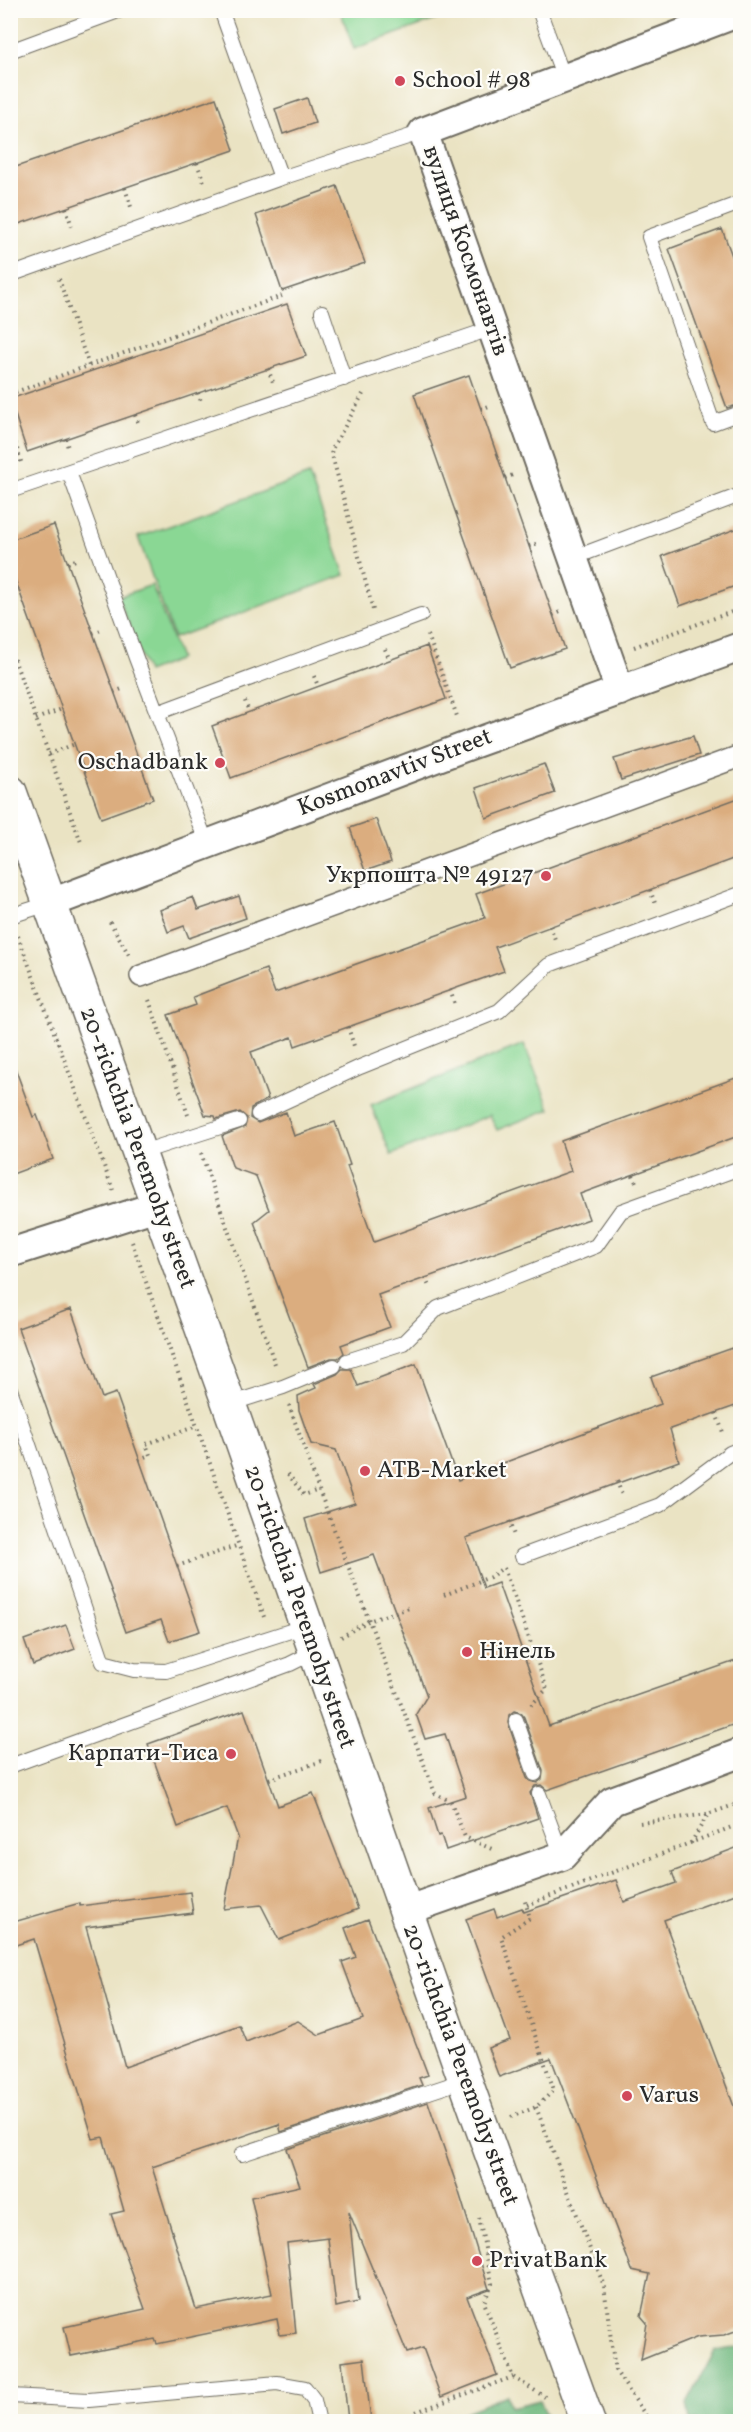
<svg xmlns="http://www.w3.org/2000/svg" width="751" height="2432" viewBox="0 0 751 2432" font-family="Vollkorn,serif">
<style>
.green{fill:#8ad794;stroke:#5a8160;stroke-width:1.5}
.forest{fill:#6fb87e;stroke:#4d7254;stroke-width:1.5}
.building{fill:#dbad7f;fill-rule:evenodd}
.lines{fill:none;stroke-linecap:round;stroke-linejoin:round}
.service-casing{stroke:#6e6b60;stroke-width:16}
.pedestrian-casing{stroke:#6e6b60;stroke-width:24}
.minor-casing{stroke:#6e6b60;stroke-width:32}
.tertiary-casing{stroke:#6e6b60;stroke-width:36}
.path{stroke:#6e6b60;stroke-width:4;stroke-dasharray:1.5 4.5;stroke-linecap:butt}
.service{stroke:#fff;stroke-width:14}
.pedestrian{stroke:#fff;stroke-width:21}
.minor{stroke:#fff;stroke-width:28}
.tertiary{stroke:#fff;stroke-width:33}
.poi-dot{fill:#d1495b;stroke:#fdfcf7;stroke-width:2}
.labels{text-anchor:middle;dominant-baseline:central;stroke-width:4.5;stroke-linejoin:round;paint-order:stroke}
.poi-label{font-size:24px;fill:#2b2b2b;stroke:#fdfcf7;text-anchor:start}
.street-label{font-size:24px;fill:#2b2b2b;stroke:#fdfcf7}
</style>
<rect width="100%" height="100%" fill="#fdfcf7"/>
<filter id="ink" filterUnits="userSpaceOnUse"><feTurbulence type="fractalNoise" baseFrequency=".0167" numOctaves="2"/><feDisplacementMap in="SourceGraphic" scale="12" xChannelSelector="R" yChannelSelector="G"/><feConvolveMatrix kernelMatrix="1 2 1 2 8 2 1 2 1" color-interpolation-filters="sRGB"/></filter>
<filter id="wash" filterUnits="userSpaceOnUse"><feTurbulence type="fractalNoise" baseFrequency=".008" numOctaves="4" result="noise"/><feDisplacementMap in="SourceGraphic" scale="24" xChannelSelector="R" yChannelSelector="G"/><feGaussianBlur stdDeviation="1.35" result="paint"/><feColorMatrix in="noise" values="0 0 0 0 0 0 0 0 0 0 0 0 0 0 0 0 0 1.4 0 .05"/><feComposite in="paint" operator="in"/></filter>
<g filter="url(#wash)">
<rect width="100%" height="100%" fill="#eae3c3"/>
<path class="green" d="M340 10H460V11L354 49Z
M309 475 345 575 174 638 138 537Z
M152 585 180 659 147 672 118 597Z
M524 1044 550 1109 497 1130 490 1115 391 1155 371 1105Z"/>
<path class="forest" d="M740 2347V2421H690L687 2403 715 2351Z
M507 2395 511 2407 540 2400 549 2421H460L456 2416Z"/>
<g id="blocks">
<path class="building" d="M216 98 234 150 10 227V169Z
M307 98 315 123 283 134 275 109Z
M337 186 365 263 282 291 256 215Z
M722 229 741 280V404L727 408 669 249Z
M287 304 306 356 27 452 10 399Z
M469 375 565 649 510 668 414 394Z
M54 525 153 799 101 818 10 565V540Z
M741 527V584L680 606 662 556Z
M427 646 446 699 231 778 212 726Z
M693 736 699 755 621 780 614 759Z
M544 764 555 793 486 818 476 788Z
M741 797V856L495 947 504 971 295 1046 292 1037 251 1052 268 1099 251 1108 250 1118 258 1123 286 1112 294 1136 335 1122 350 1165 347 1166 374 1242 571 1171 561 1141 741 1076V1135L580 1194 589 1219 378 1295 390 1327 341 1345 344 1353 338 1358H331L308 1367 254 1222 269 1210 256 1176 233 1168 222 1136 245 1127 247 1118 240 1112 216 1119 215 1116 205 1115 168 1015 196 1005 193 997 266 969 275 993 485 918 476 894Z
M376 819 391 862 365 871 350 828Z
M239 896 246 918 189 938 184 926 168 932 160 910 193 897 198 910Z
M10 1065H14L33 1117 37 1115 53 1159 10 1175Z
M71 1309 102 1398 116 1393 200 1631 169 1641 161 1620 126 1632 18 1328Z
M741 1345V1404L670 1429 679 1461 466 1538 484 1588 498 1583 549 1726 741 1659V1722L547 1790 541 1785 535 1786 530 1793 538 1818 446 1850 441 1835 438 1836 429 1808 466 1796 445 1734 425 1739 416 1714 427 1696 374 1555 321 1572 305 1519 355 1503 336 1450 311 1444 299 1410 298 1396 316 1388 314 1384 337 1374 342 1369H351L358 1386 416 1364 458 1480 661 1404 651 1377ZM514 1711 521 1713 524 1717 543 1771 542 1779 537 1783 530 1781 527 1778 508 1723 509 1715Z
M66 1625 75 1649 33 1665 24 1640Z
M244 1710 278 1806 313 1793 358 1909 279 1940 261 1905 224 1909 238 1837 227 1808 178 1827 148 1744Z
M741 1846V1892L664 1920 741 2125V2329L724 2335 698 2337 641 2360 647 2323 641 2316 650 2274 632 2270 551 2058 499 2077 488 2048 510 2040 466 1919 494 1909 497 1917 522 1908 524 1912 616 1880 624 1902 676 1883 672 1872Z
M190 1892 193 1913 86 1927 125 2067 239 2025 246 2042 298 2021 319 2035 363 2019 342 1962 356 1957 345 1928 368 1919 428 2075 419 2078 422 2085 281 2132 279 2124 152 2167 196 2309 272 2294 251 2197 300 2186 287 2149 428 2102 458 2189 489 2289 467 2297 497 2375 441 2397 423 2348 407 2353 349 2212 358 2302 336 2307 328 2238 287 2243 296 2333 280 2335 277 2319 157 2344 155 2339 71 2356 64 2327 145 2309 111 2214 124 2211 103 2137 93 2139 34 1939 10 1947V1923L80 1903V1906Z
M364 2359 371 2421H348L342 2362Z"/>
</g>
</g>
<g filter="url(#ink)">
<use href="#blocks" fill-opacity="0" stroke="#6e6b60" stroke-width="1.5"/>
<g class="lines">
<g class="service-casing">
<path id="service" d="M539 10 564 78
M10 51 121 10
M281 178 423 132
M740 203 649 237 713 423 740 413
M10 275 281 178 221 10
M322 312 344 379
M69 472 136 658 207 844
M10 491 493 328
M573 558 740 495
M157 713 421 615
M10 916 51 903
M258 1114 360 1067 499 1011 549 965 740 894
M139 1153 239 1121
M347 1361 403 1343 438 1308 596 1246 621 1211 740 1168
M10 1389 103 1662 134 1670 166 1671 306 1626
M229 1404 283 1387 334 1366
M522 1556 660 1505 730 1453 740 1449
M516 1720 535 1774
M10 1766 290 1664 314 1652
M539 1794 562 1856
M242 2154 447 2086 464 2077
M10 2396 89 2400 277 2383 305 2388 314 2400 319 2422"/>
</g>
<g class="pedestrian-casing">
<path id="pedestrian" d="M141 976 740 756"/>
</g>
<g class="minor-casing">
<path id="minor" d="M620 691 423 132 740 12
M51 903 467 746 740 647
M10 1253 157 1206
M405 1911 562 1856 612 1801 740 1753"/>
</g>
<g class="tertiary-casing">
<path id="tertiary" d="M10 792 229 1404 464 2077 588 2422"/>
</g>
<path class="path" d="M197 163 205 185
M125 188 132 210
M66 208 73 230
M59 279 89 366
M268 369 273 382
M198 393 202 404
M10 394 282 296
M363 394 331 451 373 610
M481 409 492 405
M135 415 139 425
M10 426 22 465
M65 439 69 450
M505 478 516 474
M529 546 539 543
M68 563 78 559
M553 615 563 611
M93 633 104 629
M428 635 458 719
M634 647 740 609
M10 648 81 842
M385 649 390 660
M314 676 318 686
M114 692 125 688
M245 701 249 712
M36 719 62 709
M49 754 75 744
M140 764 153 759
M650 890 655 903
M110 922 129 955
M550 926 556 942
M18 936 113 1190
M450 990 456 1007
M149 1000 188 1115
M348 1027 354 1046
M736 1137 740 1148
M201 1153 276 1367
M633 1175 637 1185
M132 1242 264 1617
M425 1278 430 1288
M289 1405 319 1490 435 1793 451 1802 465 1837 494 1850
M716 1413 724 1435
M139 1459 150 1455 146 1444 197 1426
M288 1474 304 1495 319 1490
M617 1481 623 1498
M509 1521 515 1538
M177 1566 239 1545
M504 1568 547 1689 531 1705
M444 1595 490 1577 503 1568
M341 1637 368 1621 409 1608
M269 1779 322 1761
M640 1823 708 1814
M691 1843 708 1814 740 1803
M527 1905 740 1824
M536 2107 604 2286 615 2370 650 2422
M511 2117 536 2107 554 2090 501 1937 530 1918 524 1898
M479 2218 492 2284 484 2302 513 2377 545 2397
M416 2412 513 2377"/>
<use href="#service" class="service"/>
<use href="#pedestrian" class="pedestrian"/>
<use href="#minor" class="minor"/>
<use href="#tertiary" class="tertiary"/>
</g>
</g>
<g class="poi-dot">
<circle cx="400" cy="81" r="6"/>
<circle cx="220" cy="763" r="6"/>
<circle cx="546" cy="876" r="6"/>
<circle cx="365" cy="1471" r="6"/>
<circle cx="467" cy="1652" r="6"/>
<circle cx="231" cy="1754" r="6"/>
<circle cx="627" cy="2096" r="6"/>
<circle cx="477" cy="2261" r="6"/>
</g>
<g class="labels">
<g class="poi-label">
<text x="412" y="81">School # 98</text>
<text x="208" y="763" text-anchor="end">Oschadbank</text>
<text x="534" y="876" text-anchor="end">Укрпошта № 49127</text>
<text x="377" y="1471">ATB-Market</text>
<text x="479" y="1652">Нінель</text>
<text x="219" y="1754" text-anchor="end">Карпати-Тиса</text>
<text x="639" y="2096">Varus</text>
<text x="489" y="2261">PrivatBank</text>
</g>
<g class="street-label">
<text transform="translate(465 251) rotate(71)">вулиця Космонавтів</text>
<text transform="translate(395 773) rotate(-21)">Kosmonavtiv Street</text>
<text transform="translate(137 1148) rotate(70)">20-richchia Peremohy street</text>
<text transform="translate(299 1607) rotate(71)">20-richchia Peremohy street</text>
<text transform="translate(460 2065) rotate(70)">20-richchia Peremohy street</text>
</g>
</g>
<rect width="751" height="2432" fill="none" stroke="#fdfcf7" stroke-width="36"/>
</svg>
